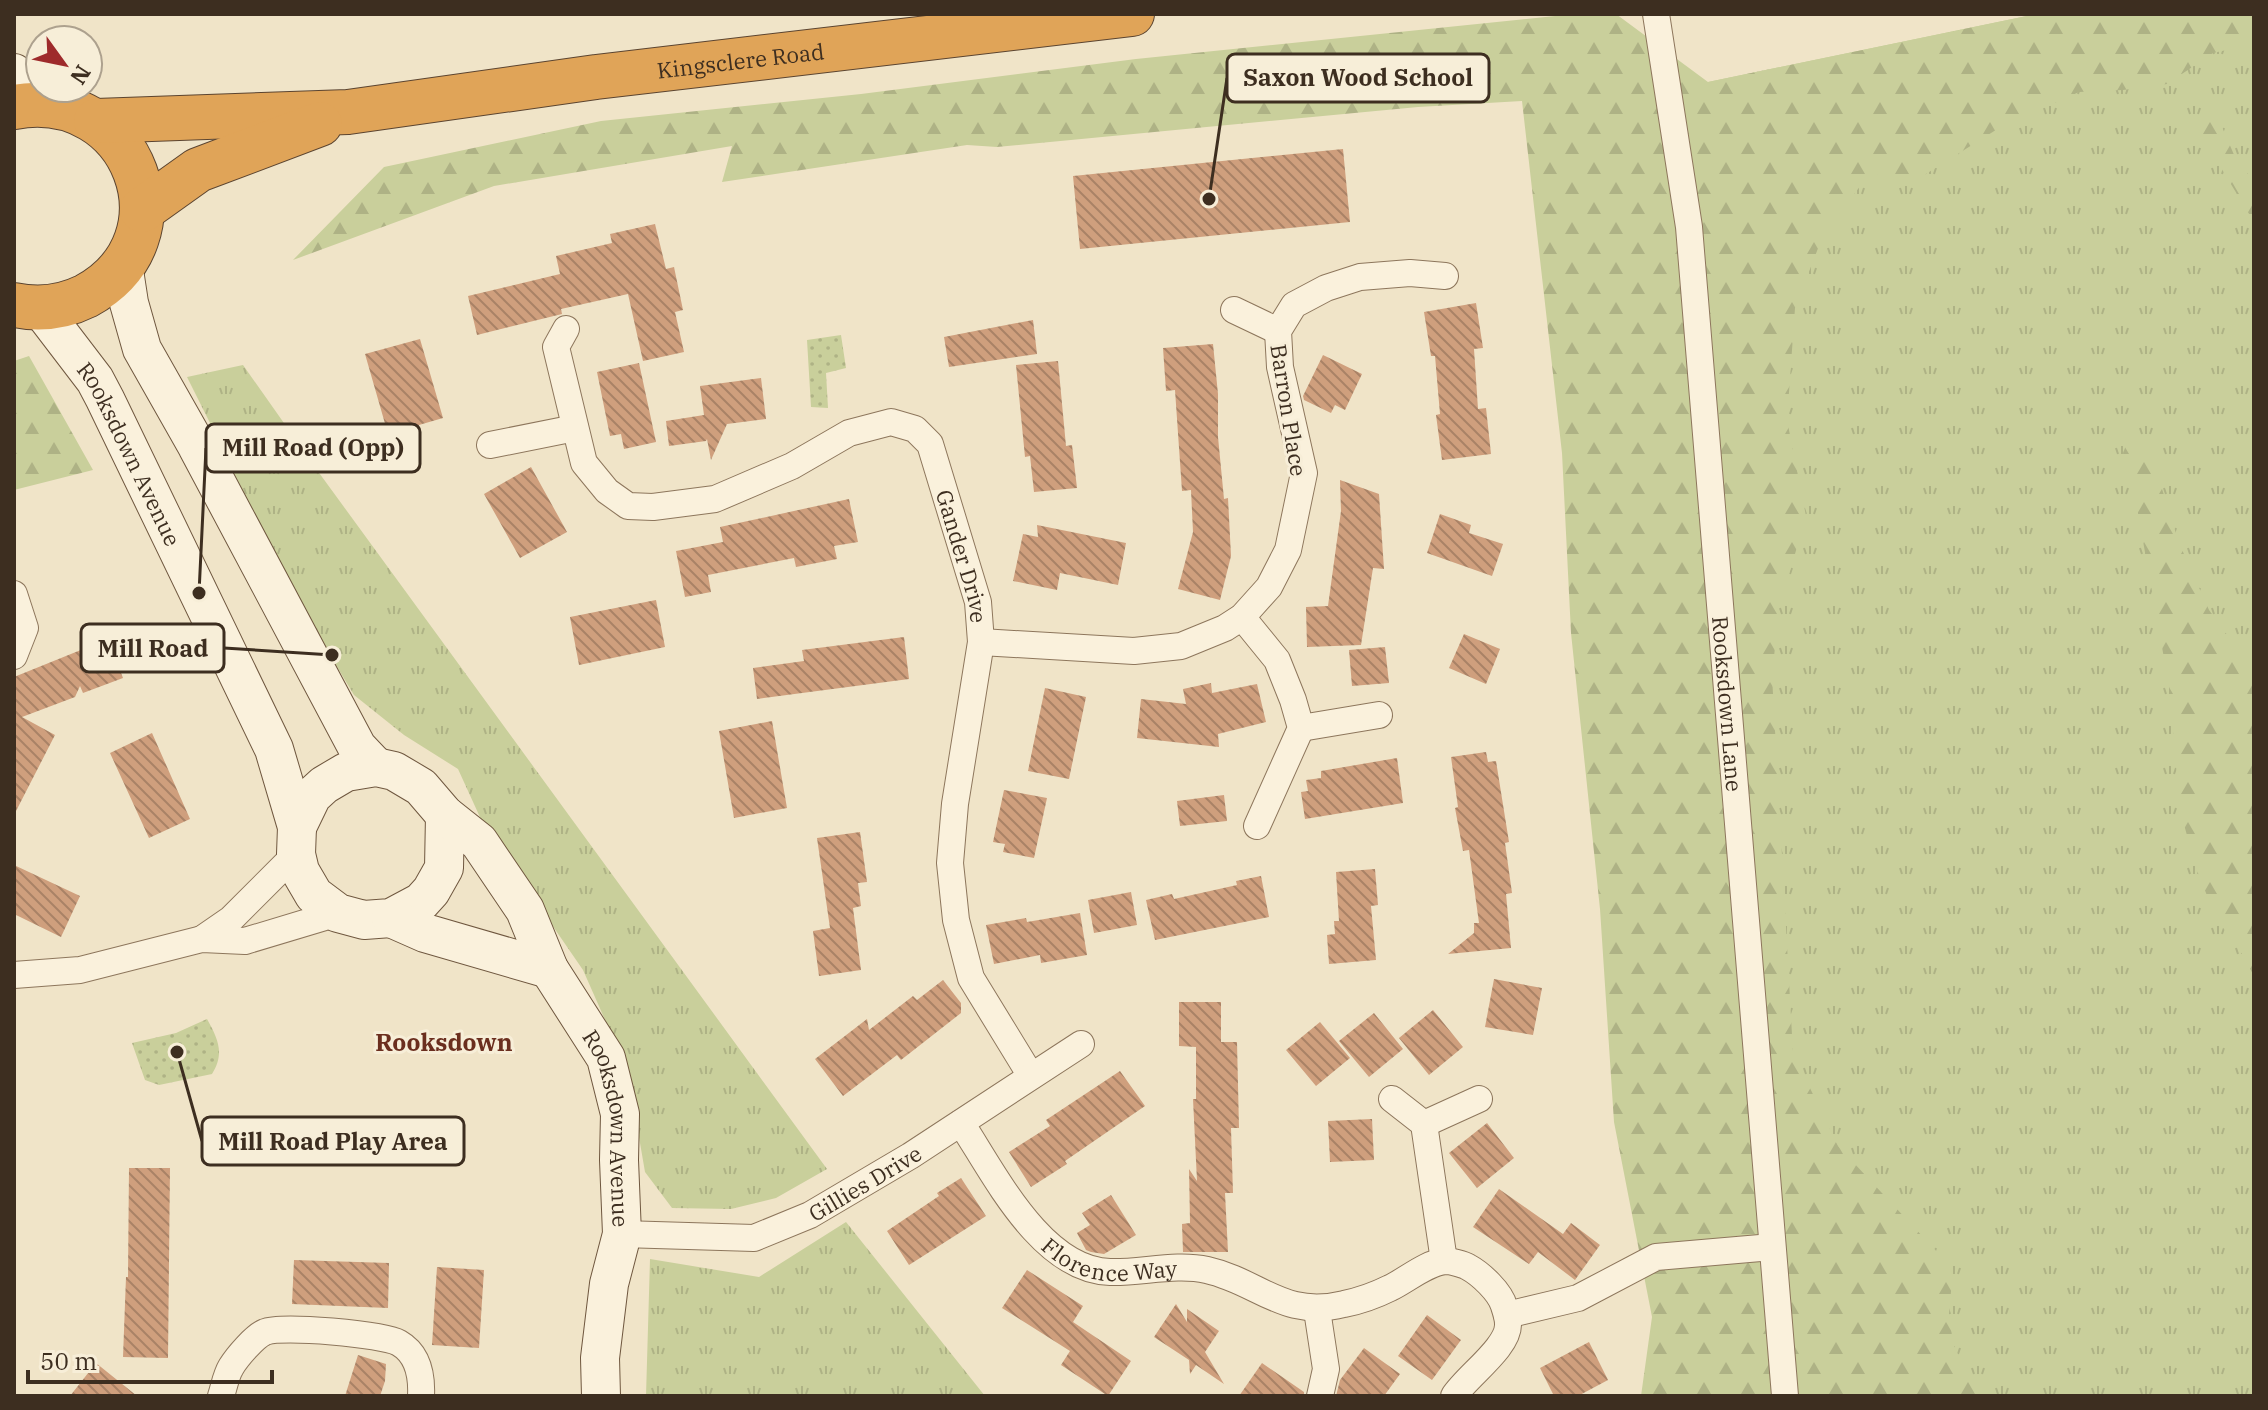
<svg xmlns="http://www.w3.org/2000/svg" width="2268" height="1410" viewBox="0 0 2268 1410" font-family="'IBM Plex Serif',serif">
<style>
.grass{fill:url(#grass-tufts)}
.forest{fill:url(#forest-firs)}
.park{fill:url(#park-dots)}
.building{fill:url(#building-back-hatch)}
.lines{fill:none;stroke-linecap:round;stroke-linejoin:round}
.street-casing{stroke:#8d765c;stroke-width:28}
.secondary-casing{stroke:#6f573f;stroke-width:40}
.highway-casing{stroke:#5b4430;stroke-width:46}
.street{stroke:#faf1dc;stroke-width:26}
.secondary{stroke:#faf1dc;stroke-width:38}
.highway{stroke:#e0a458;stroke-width:44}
.labels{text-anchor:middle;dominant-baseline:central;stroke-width:6;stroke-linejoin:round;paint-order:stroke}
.street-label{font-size:22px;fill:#3d2e20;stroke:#f7eed8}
.neighbourhood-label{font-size:24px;font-weight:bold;fill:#6b2e1e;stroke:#f7eed8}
.leader{fill:none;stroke:#3d2e20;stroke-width:3}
.callout-dot{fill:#3d2e20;stroke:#f7eed8;stroke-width:3}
.callout{fill:#f7eed8;stroke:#3d2e20;stroke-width:3}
.callout-label{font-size:24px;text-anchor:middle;font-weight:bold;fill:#3d2e20}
</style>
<defs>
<pattern id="grass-tufts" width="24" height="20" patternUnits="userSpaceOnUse" patternTransform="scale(2)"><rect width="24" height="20" fill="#c9cf9b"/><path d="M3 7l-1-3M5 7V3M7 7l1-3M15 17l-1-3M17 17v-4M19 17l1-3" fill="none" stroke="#aeb285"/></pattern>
<pattern id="forest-firs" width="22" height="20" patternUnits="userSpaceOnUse" patternTransform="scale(2)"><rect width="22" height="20" fill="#c9cf9b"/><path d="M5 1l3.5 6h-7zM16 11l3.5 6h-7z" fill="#aeb285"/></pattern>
<pattern id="park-dots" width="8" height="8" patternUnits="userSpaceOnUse" patternTransform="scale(2)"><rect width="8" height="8" fill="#c9cf9b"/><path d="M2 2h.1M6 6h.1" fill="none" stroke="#aeb285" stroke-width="1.8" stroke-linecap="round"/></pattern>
<pattern id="building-back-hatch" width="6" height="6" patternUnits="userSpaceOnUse" patternTransform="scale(2)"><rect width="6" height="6" fill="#cf9f7d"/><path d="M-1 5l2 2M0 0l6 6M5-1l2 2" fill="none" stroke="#a98266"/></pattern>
</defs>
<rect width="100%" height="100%" fill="#f0e4c8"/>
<path class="grass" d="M2037 14H2254V1396H1807L1708 82Z
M243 365 317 470 827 1169 776 1198 731 1209 672 1208 645 1172 635 1114 621 1056 583 970 484 826 458 769 404 735 354 695 205 448 212 427 187 377Z
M846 1222 985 1396H646L650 1259 759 1277Z"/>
<path class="forest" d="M1574 14H1616L1708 82 2037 14H2254V44L2213 53 2167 84 2123 90 2079 92 1999 128 1918 179 1869 174 1822 238 1795 308 1787 420 1806 516 1779 609 1772 676 1793 1053 1838 1146 1953 1269 1949 1314 1953 1343 1976 1396H1641L1652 1317 1614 1122 1600 909 1571 633 1562 453 1522 101 1418 107 997 147 967 145 722 182 732 146 494 186 293 260 384 167 601 121 861 94 1136 59Z
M2209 120 2222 127 2238 164 2254 180V222L2198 130Z
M29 356 93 470 14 490V361Z
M2146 438 2179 543 2209 610 2254 672V976L2242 954 2216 918 2196 868 2180 810 2169 686 2136 502 2123 453 2127 443Z"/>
<path class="park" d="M841 335 846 368 826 373 828 408 811 407 807 340Z
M207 1019C218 1039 225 1053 212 1074L159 1085 145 1080 132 1043 176 1033Z"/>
<path class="building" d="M1343 149 1350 222 1080 249 1073 176Z
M655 224 666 269 674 267 683 310 675 312 684 352 643 361 628 294 561 309 562 314 477 335 468 296 560 274 556 256 612 243 610 234Z
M1476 303 1483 348 1474 349 1478 409 1486 408 1491 454 1442 460 1436 415 1440 414 1435 356H1431L1424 312Z
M1033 320 1037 354 949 367 944 337Z
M420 339 443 418 388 434 365 354Z
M1213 344 1218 394V437L1224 499 1228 498 1231 556 1220 600 1178 589 1193 532 1191 490 1182 491 1175 390 1166 391 1163 348Z
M1323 355 1362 374 1345 410 1335 405 1331 413 1304 400 1303 396Z
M1058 361 1066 446 1072 445 1077 488 1034 492 1030 456 1025 457 1016 365Z
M639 363 656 442 624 449 621 434 610 436 597 372Z
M761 378 766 419 727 424 711 460 707 439 706 441 669 446 666 421 704 415 700 386Z
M531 467 567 532 520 558 484 494Z
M1340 480 1379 494 1384 569 1373 568 1361 645 1307 647 1306 607 1328 606 1341 511Z
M849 499 858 542 834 546 837 559 796 567 794 558 708 575 711 592 685 597 676 551 723 542 720 527Z
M1440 514 1471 525 1469 533 1503 544 1492 576 1427 553Z
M1037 525 1126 543 1118 585 1060 573 1057 590 1013 581 1023 534 1038 537Z
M656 600 665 647 579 665 570 617Z
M1464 634 1500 649 1486 684 1449 668Z
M904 637 909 679 757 699 753 668 804 661 802 650Z
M108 639 123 678 83 693 80 686 75 697 22 717 55 735 14 815V677Z
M1385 647 1389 683 1352 686 1349 650Z
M1211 683 1212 693 1257 684 1266 722 1218 734 1219 747 1137 738 1141 699 1186 704 1183 689Z
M1045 688 1086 697 1069 779 1028 771Z
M772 721 787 808 734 818 719 731Z
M152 733 190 819 149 838 110 753Z
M1486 752 1488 762 1496 761 1509 842 1505 843 1512 893 1506 894 1511 948 1448 954 1474 933V923H1479L1469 850 1463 851 1455 808 1458 807 1451 757Z
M1397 758 1403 803 1305 819 1301 792 1308 791 1306 780 1321 778V771Z
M1004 790 1047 798 1034 858 1003 852 1005 844 993 842Z
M1224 795 1227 821 1180 826 1177 801Z
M860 832 867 882 858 883 861 906 853 908 861 970 819 976 813 931 830 928 817 838Z
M14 865 80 896 61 937 14 914Z
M1375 869 1378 905 1371 906 1376 960 1329 964 1327 935 1335 934 1334 921H1339L1336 872Z
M1261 876 1269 917 1155 940 1146 900 1172 894 1174 899 1237 885 1236 881Z
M1131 892 1137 925 1094 933 1088 900Z
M1080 913 1087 955 1041 963 1040 955 994 964 986 925 1026 918 1027 922Z
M1494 979 1542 988 1533 1035 1485 1027Z
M943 980 961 1003V1013L901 1060 897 1055 843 1096 815 1059 867 1019 869 1030 913 996 917 1000Z
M1179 1002H1221V1042H1237L1239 1128H1231L1233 1193H1225L1228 1252H1183L1182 1224 1190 1223 1189 1169 1197 1181 1193 1099H1196V1047L1179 1046Z
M1433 1010 1463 1047 1429 1075 1399 1038Z
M1374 1013 1403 1049 1369 1077 1339 1041Z
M1320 1022 1350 1058 1316 1086 1286 1050Z
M1120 1071 1145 1106 1065 1161 1067 1164 1031 1187 1009 1152 1050 1126 1046 1120Z
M1372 1119 1374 1160 1330 1162 1328 1121Z
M1487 1123 1514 1158 1477 1188 1449 1153Z
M129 1168H170L168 1358 123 1357 126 1277H128Z
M961 1178 986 1216 909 1265 887 1231 939 1196 937 1193Z
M1499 1189 1563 1234 1571 1223 1600 1245 1575 1280 1538 1252 1529 1264 1473 1227Z
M1111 1195 1136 1235 1104 1254 1091 1252 1086 1250 1077 1233 1090 1225 1082 1213Z
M294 1260 389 1263 388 1308 292 1304Z
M437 1267 484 1270 479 1348 432 1345Z
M1027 1270 1083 1306 1073 1322 1131 1361 1108 1396 1061 1365 1070 1351 1002 1308Z
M1176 1304 1187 1322V1309L1219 1331 1205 1352 1224 1384 1196 1365 1190 1374 1189 1360 1154 1337Z
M1427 1315 1461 1340 1432 1380 1398 1356Z
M1589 1342 1608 1380 1578 1396H1554L1540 1368Z
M1364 1348 1400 1374 1384 1396H1336L1340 1380Z
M358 1355 386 1364 385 1381 380 1396H345Z
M96 1363 137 1396H70Z
M1262 1363 1304 1392V1396H1239Z"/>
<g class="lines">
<g class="street-casing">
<g id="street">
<path id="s1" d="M1656 14 1689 227 1785 1396"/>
<path d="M1234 310 1278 331"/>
<path id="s2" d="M566 329 556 347 584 463 607 491 628 506 653 507 715 499 792 466 849 433 891 422 915 429 930 444 978 602 981 642 955 804 950 863 956 920 971 978 1031 1076"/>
<path d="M490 445 575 428"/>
<path d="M14 594 25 628 14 656"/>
<path d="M1242 617 1277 660 1293 700 1301 728 1257 826"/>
<path d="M981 642 1134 651 1181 646 1225 628 1242 617 1269 587 1288 550 1304 473 1280 367 1278 331 1294 305 1326 288 1360 277 1410 273 1445 276"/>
<path d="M1301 728 1379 715"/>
<path d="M202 939 231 919 296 854"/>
<path d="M14 975 80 970 202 939 245 941 338 913"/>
<path d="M1392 1099 1424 1124 1444 1261"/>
<path id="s3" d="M961 1123C994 1173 1041 1270 1110 1272 1141 1273 1176 1263 1207 1270 1260 1282 1283 1319 1344 1304 1359 1301 1376 1295 1390 1288 1407 1280 1426 1263 1445 1261 1450 1261 1463 1264 1468 1267 1481 1274 1500 1292 1504 1306 1506 1312 1508 1319 1508 1324 1509 1347 1467 1376 1454 1396"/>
<path d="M1424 1124 1479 1099"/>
<path id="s4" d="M622 1234 754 1238 810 1215 910 1156 1081 1044"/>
<path d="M1317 1310 1326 1369 1320 1396"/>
<path d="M1507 1315 1578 1298 1656 1257 1772 1247"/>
<path d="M221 1396C224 1387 226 1375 231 1367 237 1357 255 1336 265 1332 281 1325 383 1334 399 1343 418 1354 422 1376 421 1396"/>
</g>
</g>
<g class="secondary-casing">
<g id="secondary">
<path d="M14 73 41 104"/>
<path d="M123 264 129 303 142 349 197 446 357 747 376 767"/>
<path id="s5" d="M40 308 95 380 105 399 274 749 297 827 296 854 300 871 314 895 338 913 364 920 391 918 421 902 431 891 444 868 445 815"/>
<path id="s6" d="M297 827 312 796 324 785 346 772 376 767 394 771 421 787 445 815 479 842 525 910 549 969 606 1058 620 1114 619 1160 622 1234 609 1284 600 1358 601 1396"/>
<path d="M391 918 425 933 549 969"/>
</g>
</g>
<g class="highway-casing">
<g id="highway">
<path d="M14 107C135 85 192 239 86 296 64 307 39 310 14 305"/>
<path id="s7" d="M96 121 348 112 596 77 1132 14"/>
<path d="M142 210 198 170 320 124"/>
</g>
</g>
<use href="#street" class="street"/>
<use href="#secondary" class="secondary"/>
<use href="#highway" class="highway"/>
</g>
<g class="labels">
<g class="street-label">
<text stroke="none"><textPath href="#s7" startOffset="648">Kingsclere Road</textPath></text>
<text transform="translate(1289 410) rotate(81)">Barron Place</text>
<text stroke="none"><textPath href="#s5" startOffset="172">Rooksdown Avenue</textPath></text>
<text stroke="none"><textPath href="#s2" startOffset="646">Gander Drive</textPath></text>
<text stroke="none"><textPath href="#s1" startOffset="694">Rooksdown Lane</textPath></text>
<text stroke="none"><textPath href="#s6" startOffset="558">Rooksdown Avenue</textPath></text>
<text stroke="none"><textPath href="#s4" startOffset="256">Gillies Drive</textPath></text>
<text stroke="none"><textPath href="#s3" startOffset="216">Florence Way</textPath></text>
</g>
<g class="neighbourhood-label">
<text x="444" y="1042">Rooksdown</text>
</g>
</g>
<path class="leader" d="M1209 199L1227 78M199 593L206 448M332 655L224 648M177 1052L202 1141"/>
<g class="callout-dot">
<circle cx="1209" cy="199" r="8"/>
<circle cx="199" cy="593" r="8"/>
<circle cx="332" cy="655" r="8"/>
<circle cx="177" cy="1052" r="8"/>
</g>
<g class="callout">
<rect x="1227" y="54" width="262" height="48" rx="8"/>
<rect x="206" y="424" width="214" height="48" rx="8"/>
<rect x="81" y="624" width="143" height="48" rx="8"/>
<rect x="202" y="1117" width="262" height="48" rx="8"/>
</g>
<g class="callout-label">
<text x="1358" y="86">Saxon Wood School</text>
<text x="313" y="456">Mill Road (Opp)</text>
<text x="153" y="657">Mill Road</text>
<text x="333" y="1150">Mill Road Play Area</text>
</g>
<rect width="2268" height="1410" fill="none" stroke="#3d2e20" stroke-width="32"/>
<g transform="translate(64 64) rotate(123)"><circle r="38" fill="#f7eed8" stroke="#ada18e" stroke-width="2"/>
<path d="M0-6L14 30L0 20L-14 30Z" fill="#9e2a2b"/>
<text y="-12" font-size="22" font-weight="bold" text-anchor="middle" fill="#3d2e20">N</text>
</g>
<path d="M28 1370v12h244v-12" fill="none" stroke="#3d2e20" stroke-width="4"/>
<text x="40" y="1370" font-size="24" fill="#3d2e20" stroke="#f7eed8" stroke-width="6" paint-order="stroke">50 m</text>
</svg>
